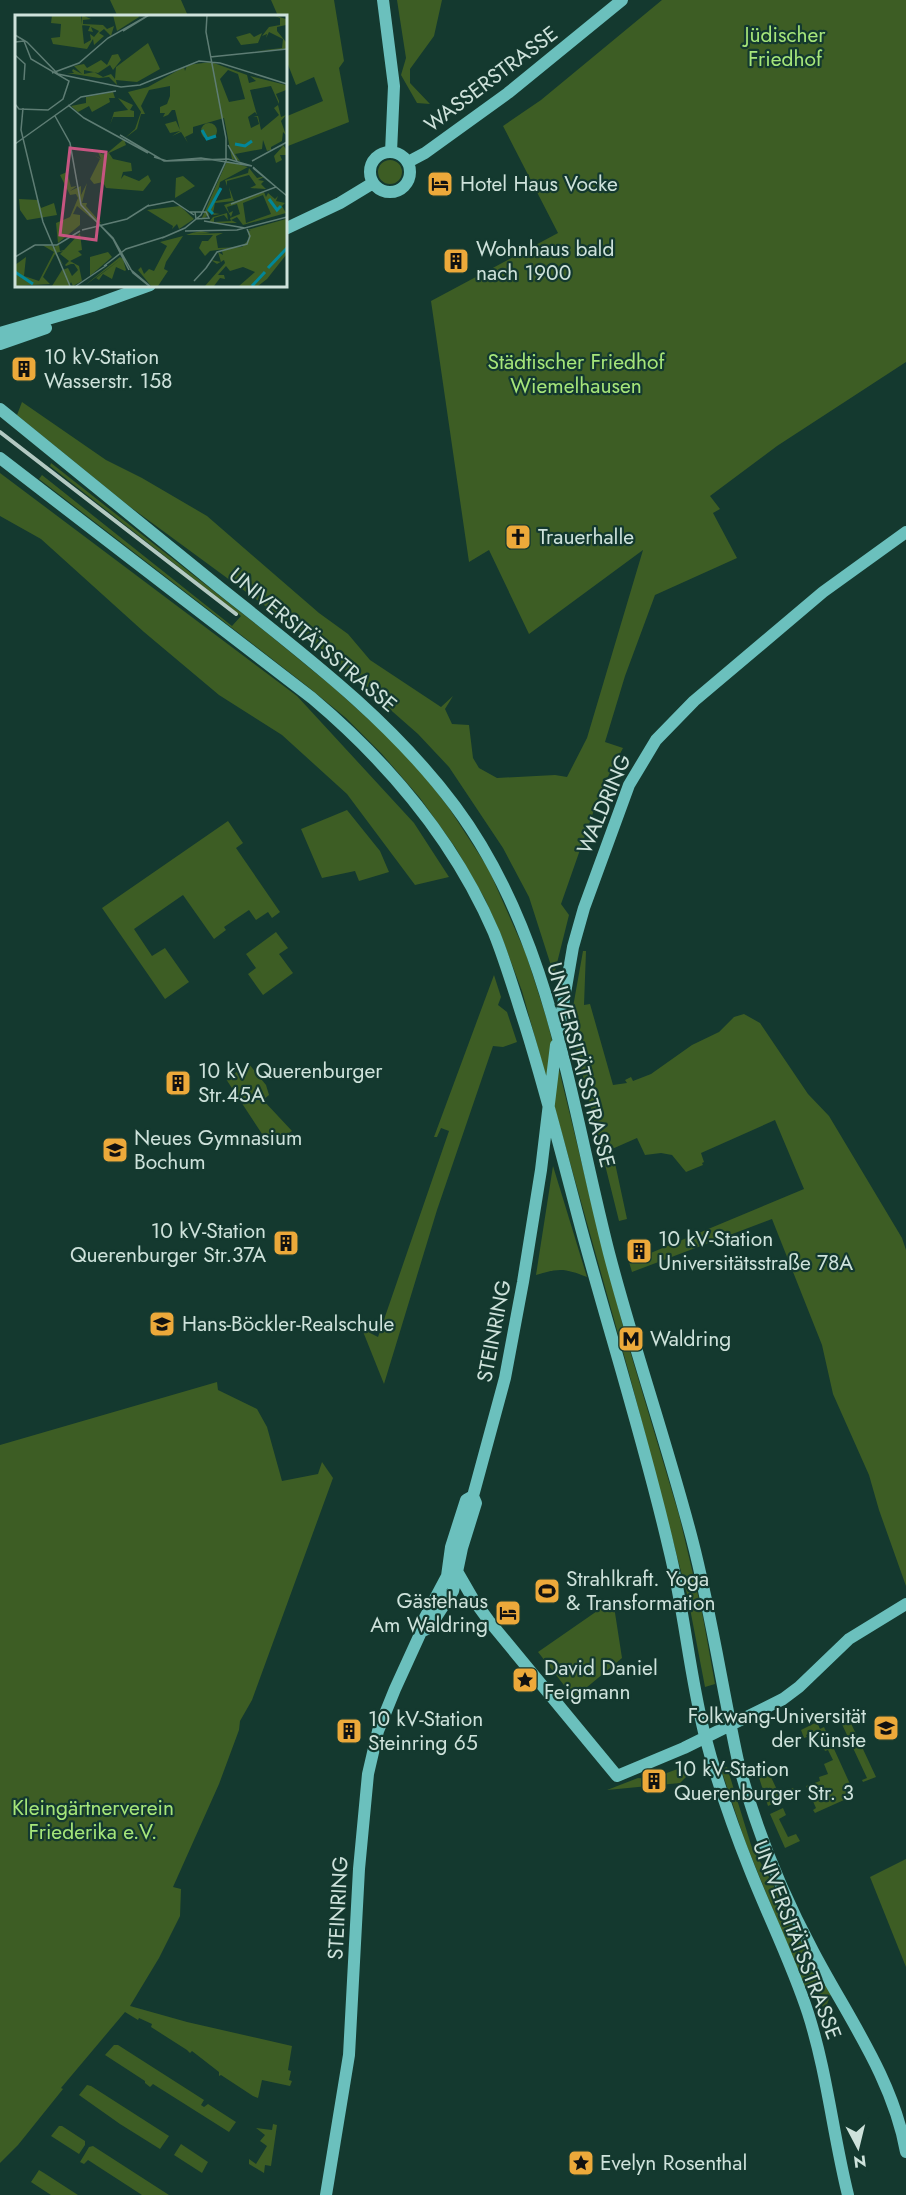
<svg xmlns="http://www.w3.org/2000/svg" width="906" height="2195" viewBox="0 0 906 2195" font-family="Jost,sans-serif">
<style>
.green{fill:#3d5d24}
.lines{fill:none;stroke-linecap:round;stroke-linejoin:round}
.secondary{stroke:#6bc0bd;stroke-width:12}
.rail{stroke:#b3c9c2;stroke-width:4}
.labels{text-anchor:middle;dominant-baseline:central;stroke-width:4.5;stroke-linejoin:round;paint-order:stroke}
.park-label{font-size:21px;fill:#a6e67a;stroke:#14392f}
.street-label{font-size:21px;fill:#cee2db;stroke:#14392f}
.poi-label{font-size:21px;fill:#cee2db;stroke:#14392f;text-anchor:start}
.inset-river{fill:none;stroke:#028698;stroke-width:3}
.inset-road{fill:none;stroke:#5e7d74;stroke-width:1.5}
.view{fill:#c65581;fill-opacity:0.15;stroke:#c65581;stroke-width:3}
.inset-edge{fill:none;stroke:#cee2db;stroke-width:3}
</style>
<rect width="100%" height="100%" fill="#14392f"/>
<path class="green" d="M110 0H181L188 16 117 15Z
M271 0H334L344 61 339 68 349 122 288 146 285 138V117L323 101 314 77 296 85 285 57V16H278Z
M397 0H442L434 36 410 69V83L430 104 417 103 401 75 406 58Z
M662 0H906V362L777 446 710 496 720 509 713 513 737 558 655 595 625 676 605 742 623 748 601 790 561 904 569 915 554 975 529 897 503 848 449 767 418 734 310 639 129 506 17 415 22 402 106 460 142 478 207 516 319 613 348 634 370 660 441 707 453 696 445 709 452 724 469 725 473 758 479 768 497 778 555 775 567 777 587 738 643 550 529 634 489 550 469 562 431 301 558 233 503 126 541 100Z
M378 172a12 12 0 1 1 24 0a12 12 0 1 1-24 0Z
M51 463 267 633 334 688 389 738 425 777 449 808 488 868 526 954 547 1020 602 1247 627 1341 679 1515 702 1612 715 1684 705 1687 688 1598 629 1373 522 991 501 935 485 899 455 847 420 798 382 754 346 718 307 686 39 479 42 475 232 626 241 616 50 466Z
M0 473 297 696 414 823 449 877 415 885 347 794 282 735 219 695 144 632 41 539 0 516Z
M347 810 380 851 389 872 359 881 355 871 322 878 301 829Z
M228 821 243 843 236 848 280 912 272 918 268 912 256 920 249 910 224 927 226 930 214 939 183 895 134 929 152 956 165 948 189 982 165 999 102 908Z
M276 932 288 948 279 954 293 973 263 995 248 974 256 968 246 954Z
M583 951H586L584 1005 590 1004 613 1085 627 1083 625 1080 631 1077 633 1081 651 1074 692 1045 719 1032 734 1017 744 1014 760 1023 808 1094 829 1116 902 1238 906 1250V1586L879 1510 869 1475 833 1394 822 1345 772 1219 632 1272 629 1262 804 1189 775 1120 701 1153 704 1162 702 1163 703 1165 686 1172 672 1155 661 1153 645 1155 637 1138 612 1149 627 1219 619 1221 570 1024Z
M494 975 501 997 498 1005 507 1012 517 1042 503 1047 493 1046 437 1210 384 1384 362 1329 378 1337 449 1131 441 1128 437 1137H434Z
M249 1064 266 1085 269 1095 263 1100 292 1131 270 1146 226 1079Z
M553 1166 587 1277C564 1268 559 1268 536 1275Z
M217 1382 218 1390 257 1409 267 1427 282 1481 318 1474 322 1462 333 1478 252 1700 240 1721 239 1730 219 1784 173 1887 181 1889 180 1916 159 1958 130 2006 187 2022 292 2046 288 2070 291 2071 289 2080 292 2081 290 2086 262 2080 258 2098 253 2096 221 2075 219 2076V2072L192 2051 190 2053 187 2050 151 2027 152 2024 139 2018 138 2020 125 2012 61 2088 63 2089 18 2145 0 2163V1445Z
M613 1600 622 1658 574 1698 538 1652Z
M848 1717 876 1777 863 1782 862 1780 867 1778 840 1720Z
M817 1722 820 1729 824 1727 855 1795 815 1813 813 1810 816 1808 806 1786 820 1781 819 1777 828 1774 824 1764 833 1760 828 1750 825 1751 816 1731 806 1735 807 1737 804 1738 801 1730Z
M686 1766 688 1775 680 1783 607 1790 638 1778 650 1779Z
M760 1766 767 1776 770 1775 779 1794 793 1788 797 1793 768 1806 756 1768Z
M727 1767 752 1848 773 1884 798 1936 831 1994 826 2007H823L813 1992 804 1985 746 1844 721 1769Z
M783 1808 786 1815 779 1819 788 1837 796 1834 800 1841 785 1848 770 1814Z
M906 1859V1967L870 1877Z
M114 2045H118L204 2100 201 2105 204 2107 208 2104 236 2122 229 2132 153 2084 150 2087 145 2083V2081L105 2055Z
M87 2085 91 2086 169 2136 160 2149 120 2124 79 2095Z
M273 2124 277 2125 271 2166 265 2165 264 2173 249 2164V2159L256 2164 267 2146 260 2141 265 2135 256 2128 272 2130Z
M59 2126H62L85 2141V2145L79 2154 51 2136Z
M181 2144 208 2162 202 2173 174 2155Z
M93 2146 169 2195H142L88 2160 84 2164 80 2162 89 2147Z
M39 2170 44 2173 78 2195H51L31 2182Z"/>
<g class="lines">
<path class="secondary" d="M383 0 394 86 391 152
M370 172a20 20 0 1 1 40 0a20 20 0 1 1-40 0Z
M408 162 425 153 508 93 622 0
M285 229 340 203 373 183
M0 333 92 306 150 285
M0 344 46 328
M0 409C73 468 146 528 219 587 303 654 390 719 455 806 551 935 570 1101 609 1253 634 1349 667 1443 692 1539 711 1612 722 1687 738 1761 755 1827 781 1891 813 1951 847 2016 893 2078 906 2152
M0 458 312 698C389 763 454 840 494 933 506 963 515 994 525 1025 546 1092 563 1160 581 1228 610 1335 644 1441 669 1549 684 1609 689 1671 704 1732 716 1779 732 1825 750 1870 769 1918 792 1964 808 2013 827 2072 833 2135 848 2195
M559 1028 573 947 584 908 629 785 656 740 694 701 823 592 906 532
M458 1573 473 1599 489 1621 617 1776 684 1748 783 1699 799 1687 849 1639 906 1604
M421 1632 429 1628 453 1591 462 1548 476 1503 473 1496 505 1378 523 1282 541 1170 556 1045
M326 2195 349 2055 359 1869 368 1774 378 1731 395 1689 421 1632 422 1623 447 1576 451 1547 466 1500 473 1496"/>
<path class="rail" d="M0 432 236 614"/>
</g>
<defs>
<g id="hotel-square" transform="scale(1.35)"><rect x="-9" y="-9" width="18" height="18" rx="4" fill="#eca93a" stroke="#14392f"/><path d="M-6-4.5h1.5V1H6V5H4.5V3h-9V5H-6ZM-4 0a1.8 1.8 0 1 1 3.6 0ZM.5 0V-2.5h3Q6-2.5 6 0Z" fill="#111"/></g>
<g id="building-square" transform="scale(1.35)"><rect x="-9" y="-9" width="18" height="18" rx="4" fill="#eca93a" stroke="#14392f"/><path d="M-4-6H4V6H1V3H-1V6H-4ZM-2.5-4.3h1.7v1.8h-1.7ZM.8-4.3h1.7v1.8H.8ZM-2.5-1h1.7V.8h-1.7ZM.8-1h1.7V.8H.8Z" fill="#111"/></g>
<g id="church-square" transform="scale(1.35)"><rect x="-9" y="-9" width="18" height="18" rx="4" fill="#eca93a" stroke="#14392f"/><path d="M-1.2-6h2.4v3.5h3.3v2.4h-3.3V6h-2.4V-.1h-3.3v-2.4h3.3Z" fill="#111"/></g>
<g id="school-square" transform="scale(1.35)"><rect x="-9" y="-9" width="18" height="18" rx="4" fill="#eca93a" stroke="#14392f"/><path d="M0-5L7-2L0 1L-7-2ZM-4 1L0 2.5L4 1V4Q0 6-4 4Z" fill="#111"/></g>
<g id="metro-square" transform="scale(1.35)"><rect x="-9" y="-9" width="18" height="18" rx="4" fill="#eca93a" stroke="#14392f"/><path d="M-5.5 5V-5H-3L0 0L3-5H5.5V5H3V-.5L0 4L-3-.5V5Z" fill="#111"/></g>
<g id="stadium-square" transform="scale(1.35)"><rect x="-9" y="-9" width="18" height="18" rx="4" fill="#eca93a" stroke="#14392f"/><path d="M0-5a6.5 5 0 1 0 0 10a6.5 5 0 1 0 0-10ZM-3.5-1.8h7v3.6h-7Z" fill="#111"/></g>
<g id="sight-square" transform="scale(1.35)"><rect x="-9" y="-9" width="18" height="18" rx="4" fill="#eca93a" stroke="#14392f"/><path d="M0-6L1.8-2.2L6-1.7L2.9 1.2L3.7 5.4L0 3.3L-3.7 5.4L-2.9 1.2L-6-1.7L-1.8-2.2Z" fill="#111"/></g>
<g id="university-square" transform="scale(1.35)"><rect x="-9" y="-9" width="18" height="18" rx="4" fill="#eca93a" stroke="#14392f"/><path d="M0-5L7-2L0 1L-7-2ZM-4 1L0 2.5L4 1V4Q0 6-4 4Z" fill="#111"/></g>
</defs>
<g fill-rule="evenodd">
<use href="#hotel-square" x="440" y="184"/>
<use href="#building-square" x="456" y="261"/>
<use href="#building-square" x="24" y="369"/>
<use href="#church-square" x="518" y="537"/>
<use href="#building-square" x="178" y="1083"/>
<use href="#school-square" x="115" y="1150"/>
<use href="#building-square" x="286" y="1243"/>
<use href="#building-square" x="639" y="1251"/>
<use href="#school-square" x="162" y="1324"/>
<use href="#metro-square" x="631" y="1339"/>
<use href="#stadium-square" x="547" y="1591"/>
<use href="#hotel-square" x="508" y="1613"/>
<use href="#sight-square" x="525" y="1680"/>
<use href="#university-square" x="886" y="1728"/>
<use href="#building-square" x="349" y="1731"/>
<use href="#building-square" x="654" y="1781"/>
<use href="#sight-square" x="581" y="2163"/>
</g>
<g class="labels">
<g class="park-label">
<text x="785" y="35">Jüdischer<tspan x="785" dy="24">Friedhof</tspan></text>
<text x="576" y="362">Städtischer Friedhof<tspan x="576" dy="24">Wiemelhausen</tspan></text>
<text x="93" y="1808">Kleingärtnerverein<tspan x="93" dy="24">Friederika e.V.</tspan></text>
</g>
<g class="street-label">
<text transform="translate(491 79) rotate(-37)">WASSERSTRASSE</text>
<text transform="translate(313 640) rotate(40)">UNIVERSITÄTSSTRASSE</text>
<text transform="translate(604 804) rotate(-67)">WALDRING</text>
<text transform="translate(581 1065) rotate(75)">UNIVERSITÄTSSTRASSE</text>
<text transform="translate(494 1331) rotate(-79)">STEINRING</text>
<text transform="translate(338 1908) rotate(-87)">STEINRING</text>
<text transform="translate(797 1940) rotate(69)">UNIVERSITÄTSSTRASSE</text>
</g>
<g class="poi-label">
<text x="460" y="184">Hotel Haus Vocke</text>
<text x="476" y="249">Wohnhaus bald<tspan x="476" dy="24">nach 1900</tspan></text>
<text x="44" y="357">10 kV-Station<tspan x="44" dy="24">Wasserstr. 158</tspan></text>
<text x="538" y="537">Trauerhalle</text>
<text x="198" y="1071">10 kV Querenburger<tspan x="198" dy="24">Str.45A</tspan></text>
<text x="134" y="1138">Neues Gymnasium<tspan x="134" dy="24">Bochum</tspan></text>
<text x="266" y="1231" text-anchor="end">10 kV-Station<tspan x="266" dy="24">Querenburger Str.37A</tspan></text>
<text x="658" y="1239">10 kV-Station<tspan x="658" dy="24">Universitätsstraße 78A</tspan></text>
<text x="182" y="1324">Hans-Böckler-Realschule</text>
<text x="650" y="1339">Waldring</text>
<text x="566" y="1579">Strahlkraft. Yoga<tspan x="566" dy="24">&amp; Transformation</tspan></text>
<text x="488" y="1601" text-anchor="end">Gästehaus<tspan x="488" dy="24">Am Waldring</tspan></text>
<text x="544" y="1668">David Daniel<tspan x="544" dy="24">Feigmann</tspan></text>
<text x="866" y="1716" text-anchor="end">Folkwang-Universität<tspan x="866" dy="24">der Künste</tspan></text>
<text x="368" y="1719">10 kV-Station<tspan x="368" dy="24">Steinring 65</tspan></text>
<text x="674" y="1769">10 kV-Station<tspan x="674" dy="24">Querenburger Str. 3</tspan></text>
<text x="600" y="2163">Evelyn Rosenthal</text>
</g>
</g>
<g transform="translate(15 15)">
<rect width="272" height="272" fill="#14392f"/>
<path d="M37 0H66L69 29 76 25 75 19 79 22 84 16 76 12 78 17 73 16 75 11 67 10V0L76 4 68 5V9L88 10 92 14 99 11 96 21 89 14 84 18 89 21 79 30 78 24 72 34 38 29 36 23 45 22 46 9 36 8ZM98 0H123L124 2 102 16ZM258 0 271 4V10L262 12V16L271 27V34L241 36 267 33 268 24 254 17 251 23 252 19 247 21 254 12 265 10V3ZM235 18 239 22 247 18 243 28 226 30 221 22ZM133 28 145 54 122 67 101 65 102 70 94 62 84 63 52 58H59L57 56 58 54 67 59 59 51 69 49 72 53 86 45 92 50 97 40 103 39 106 45 98 55 95 50 83 58 69 55V59L79 57 88 62 96 59 100 64 101 52ZM196 47 232 60 234 68 241 66 235 61 271 70V75L261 79 264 86V89L256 71 235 75 242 100 240 97 233 102 236 113 244 109 242 102H238L243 101 246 115 264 100 259 93 263 90 266 102 271 100 266 106 271 120 268 117 267 126 256 132V135L268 130 271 134V140H265L267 145 261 148 259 141 268 131 252 136 248 125 247 134 220 139 225 146 217 144 209 103 178 112V118L170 122 173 128 166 117 157 121 165 116 155 118 150 109 161 106 165 115 160 95H157L153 100 148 102 150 98H145V92L152 89 155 81V71L134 75 126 91 130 99H126L122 114 110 123 120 114 126 97 113 77 133 72 169 52 170 56 172 50ZM213 55 223 59 230 84 214 87 205 64ZM98 77 100 83H94L95 87 77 97 74 91 63 97 56 91 71 88V82ZM103 83 118 90 115 95 119 96V102H98L95 110 99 97 113 95ZM186 116a8 8 0 1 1 16 0a8 8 0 1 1-16 0ZM109 124 111 130 94 138 98 144 116 148 117 156 108 157 106 164 109 160 124 166 133 160 136 166 128 176 91 173 88 167 79 169 75 164 85 144 79 140 86 144 83 137 89 140 85 136 90 140ZM212 146 233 152 205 167 201 186 216 183 214 172 219 186 200 188 198 198 205 199 199 200 193 196 194 200 186 205ZM234 153 242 163 251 161 243 165 249 166 246 169 251 174 235 173 241 170 234 160 212 166V171L210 165 233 158ZM52 157 56 172 62 171 55 176 66 171V180L72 168 67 188H72L71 191 86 208H82L62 191 58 199 65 200V210L43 228 41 208 55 202 63 183 61 179 55 180 45 160ZM168 161 180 171 160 183 161 163ZM249 177 251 182 253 178 260 184 263 181 261 186 270 188 267 191 271 198 228 210 222 202 216 205 222 208H199L194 207 198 202 212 198 213 205 209 200 199 203V207L216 206 215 203 225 199 222 189 212 192 214 198 218 196 216 202 209 190ZM248 180 256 199 231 208 228 188ZM4 184 23 185 26 193 39 188 42 200 12 205 5 195ZM165 191 179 204 164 214 162 209 157 214 158 211 132 195ZM271 204V240L252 264 243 271H224L240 257 228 252 215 256 211 251 203 260H209L210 264 205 263 199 271H190L210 248 209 245 202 249 196 245 206 247 203 237 208 240 207 236 217 233 195 236 190 241 184 233 187 226H193L198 220H171L177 218 186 216 195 218 178 219 208 218 201 221 203 233 227 232 234 224 233 216 236 215H232ZM65 218 67 235 63 236 67 240 55 246 64 251 67 266 58 271 56 267 54 271H37L47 255 53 253 57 261 63 255 59 249H56L51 251 50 250 54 246 45 239 48 236 41 238 38 232 44 230 45 236 49 235ZM168 221 151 247 149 254 153 256 143 271H136L123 255 126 252 129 259 134 254 139 256 152 231 145 227ZM27 230 37 231 49 251 40 239 28 262 35 269 0 271V250L11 242 9 261 24 266 39 237ZM93 237 97 242 75 261V242ZM105 242 108 244 111 255 110 256 101 252 97 264 88 259 84 265 81 263 106 244 69 271Z" fill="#3d5d24" fill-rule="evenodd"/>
<path class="inset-river" d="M187 115 192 124 201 121M220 129 230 131 237 126M254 184 262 195 266 191M198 199 194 195 206 173M253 253 272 233M0 257 18 269M237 271 250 257"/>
<path class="inset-road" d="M108 16 134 0M0 20 12 27 43 59 106 72 125 70 184 46 205 48 272 69M0 27 9 26 16 44 54 66 48 84 33 95 4 94 0 89M0 40 10 49 9 65M195 42 272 34M37 58 64 48 93 23 134 0M53 90 69 103 133 138M8 93 6 115 28 207 55 271M40 101 55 128 66 190 98 224 114 255M105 120 149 146 186 143 237 151M0 129 66 82 101 76M213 130 222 146M139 142 152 146 213 144 237 151M237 146 272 127M238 153 272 181M216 189 261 172 238 152M133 191 158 186 179 200M175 197H191L194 203 181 204 180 197M74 199 98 223 118 258 134 271M189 206 230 213M67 215 112 204 134 190M170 216 222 215 272 202M147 223 170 213 186 200 211 146V123L191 17 192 0M20 230H42L65 216M0 242 20 230M89 251 111 234 149 222M191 253 202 237 232 229 235 221 232 214M115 254 135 271M179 266 192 252M61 271 92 250"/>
<path class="view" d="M55 133 91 137 81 225 45 220Z"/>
<rect width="272" height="272" class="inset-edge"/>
</g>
<g transform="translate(858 2147) rotate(173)" stroke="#14392f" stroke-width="4.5" paint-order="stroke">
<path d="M0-4.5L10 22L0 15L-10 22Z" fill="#cee2db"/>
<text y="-9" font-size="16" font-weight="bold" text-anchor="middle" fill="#cee2db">N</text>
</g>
</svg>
